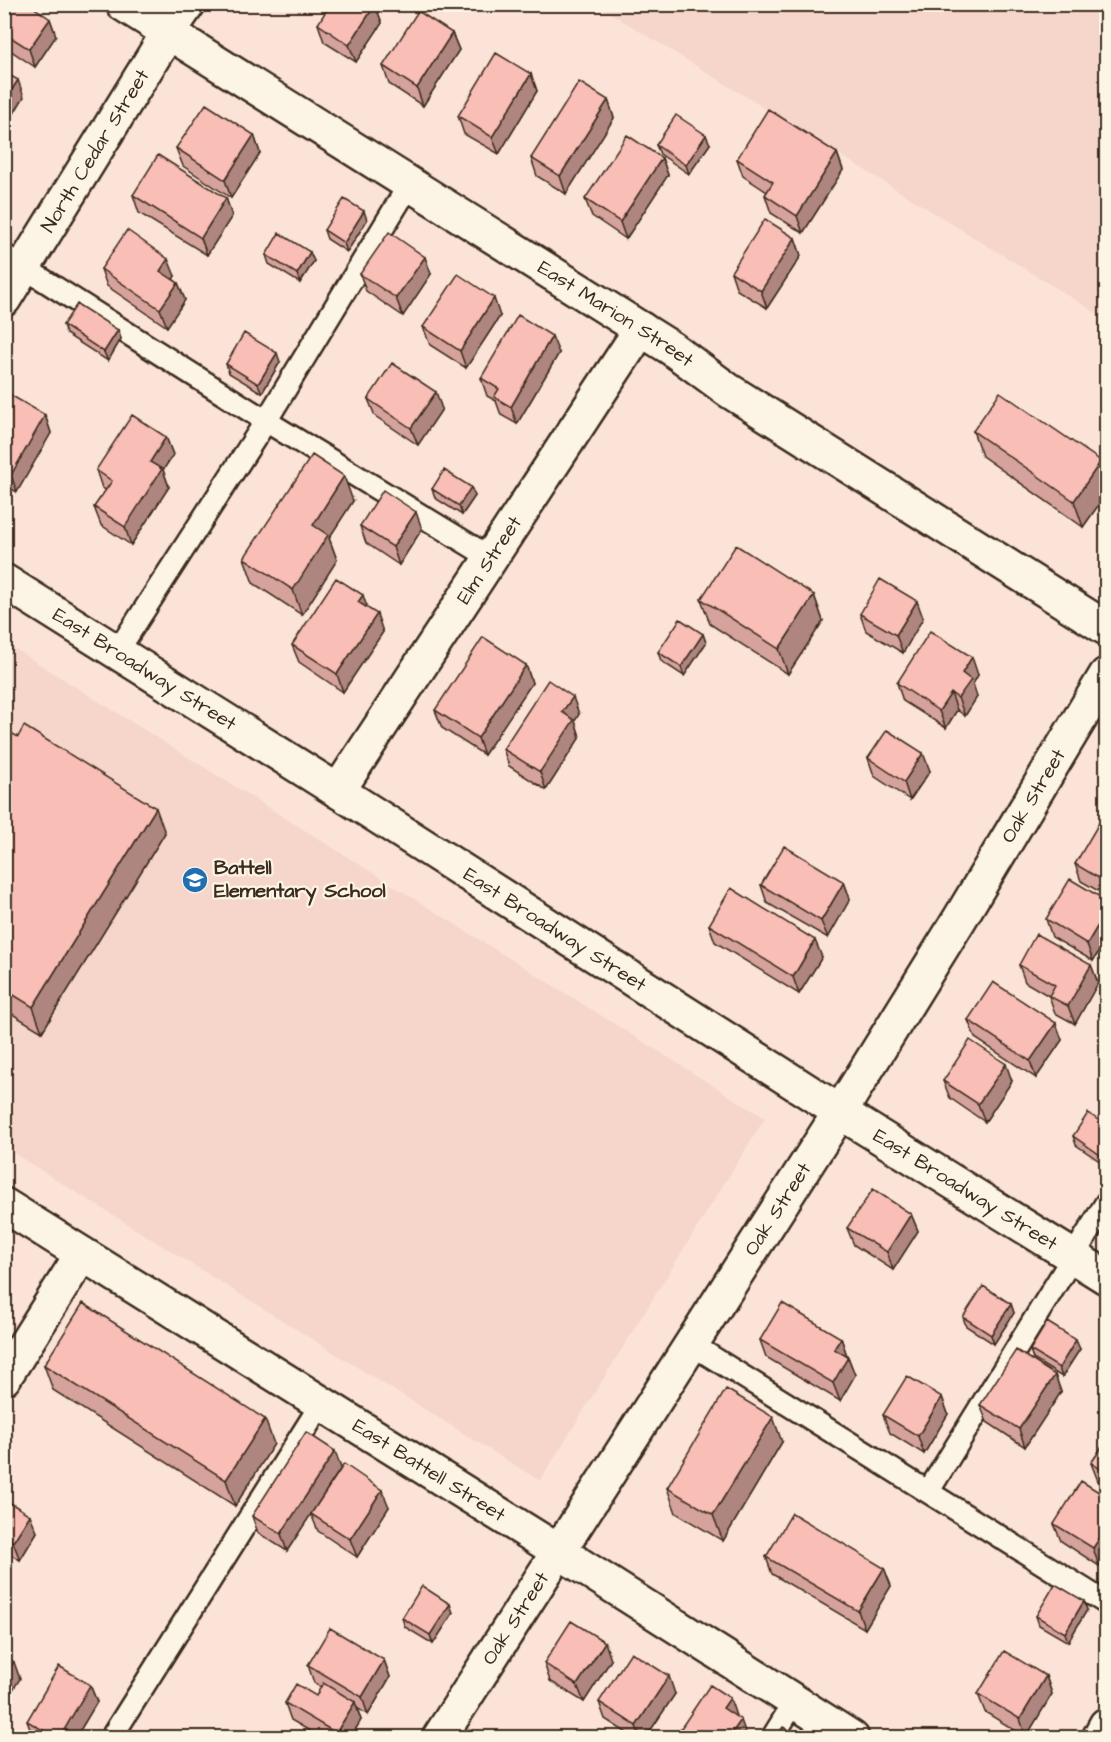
<svg xmlns="http://www.w3.org/2000/svg" width="1111" height="1742" viewBox="0 0 1111 1742" font-family="'Architects Daughter',sans-serif">
<style>
.built{fill:#f6d6ca}
.lines{fill:none;stroke-linecap:round;stroke-linejoin:round}
.lane-casing{stroke:#3b2a1e;stroke-width:26}
.street-casing{stroke:#3b2a1e;stroke-width:38}
.secondary-casing{stroke:#3b2a1e;stroke-width:38}
.lane{stroke:#fcf5e5;stroke-width:21}
.street{stroke:#fcf5e5;stroke-width:33}
.secondary{stroke:#fcf5e5;stroke-width:33}
.wall{fill:#d6a39c;stroke:#3b2a1e;stroke-width:1.5}
.shaded-wall{fill:#ae857f;stroke:#3b2a1e;stroke-width:1.5}
.building{fill:#f9beb5;stroke:#3b2a1e;stroke-width:1.5}
.labels{text-anchor:middle;dominant-baseline:central;stroke-width:4.5;stroke-linejoin:round;paint-order:stroke}
.street-label{font-size:20px;fill:#3b2a1e;stroke:#fcf5e5}
.poi-label{font-size:20px;font-weight:bold;fill:#3b2a1e;stroke:#fcf5e5;text-anchor:start}
</style>
<rect width="100%" height="100%" fill="#fbe4d7"/>
<filter id="ink" filterUnits="userSpaceOnUse"><feTurbulence type="fractalNoise" baseFrequency=".0167" numOctaves="2"/><feDisplacementMap in="SourceGraphic" scale="12" xChannelSelector="R" yChannelSelector="G"/><feConvolveMatrix kernelMatrix="1 2 1 2 8 2 1 2 1" color-interpolation-filters="sRGB"/></filter>
<g filter="url(#ink)">
<path class="built" d="M597 5H1106V319Z
M4 642 765 1118 540 1481 5 1148Z"/>
<g class="lines">
<g class="lane-casing">
<path id="lane" d="M4 255 266 421 491 558
M117 652 266 421 409 185
M691 1344 1106 1603
M928 1492 1106 1203
M111 1738 321 1404
M772 1738 795 1701"/>
</g>
<g class="street-casing">
<g id="street">
<path id="s1" d="M123 4 671 348 728 390 1106 628"/>
<path id="s2" d="M4 581 338 791 840 1112 1106 1277"/>
<path id="s3" d="M338 791 641 329"/>
<path id="s4" d="M4 1205 558 1551 852 1738"/>
<path d="M4 1378 82 1254"/>
<path id="s5" d="M439 1738 840 1112 959 920 1106 675"/>
<path d="M1099 1738 1106 1725"/>
</g>
</g>
<g class="secondary-casing">
<g id="secondary">
<path id="s6" d="M4 299 168 33 188 4"/>
</g>
</g>
<use href="#lane" class="lane"/>
<use href="#street" class="street"/>
<use href="#secondary" class="secondary"/>
</g>
<path class="wall" d="M4 4 50 19 56 36 35 67 4 46Z
M375 5 382 23 356 62 324 42 318 24Z
M452 33 459 50 423 106 389 84 383 66Z
M531 74 537 91 499 154 464 134 458 116Z
M608 100 614 118 566 194 537 176 531 158Z
M254 135 260 153 231 198 183 166 176 148Z
M710 144 689 174 660 154 656 145Z
M837 153 843 170 803 233 771 213 765 195 767 192 743 176 737 159Z
M662 158 668 175 626 239 592 216 585 199Z
M133 195 226 198 232 216 207 255 139 213Z
M367 220 347 252 327 239 324 230Z
M795 238 801 256 767 308 737 290 731 272Z
M266 255 314 261 300 283 269 264Z
M101 269 175 276 173 279 178 283 185 300 167 327 107 286Z
M360 274H431L403 316 366 291Z
M500 316 466 368 430 345 423 327Z
M63 325 118 330 121 339 108 361 66 334Z
M559 353 517 424 501 415 496 401 487 396 481 378Z
M280 362 262 393 229 373 226 364Z
M4 398 45 415 51 433 17 492 4 485Z
M368 399 442 409 418 445 375 416Z
M973 431 1101 461 1107 476V493L1083 527 982 456Z
M166 437 173 455 163 470 169 487 131 545 101 525 94 507 106 490 102 488 96 470Z
M432 489 475 496 462 515 435 498Z
M353 501 329 538 337 560 302 615 253 583 244 558Z
M360 526 422 529 399 565 366 543Z
M814 595 823 621 788 674 710 624 701 599Z
M367 608 383 632 343 692 299 662 292 645Z
M860 614 923 618 903 653 866 631Z
M703 634 706 643 684 676 661 661 658 652Z
M526 665 532 683 484 755 442 728 435 710Z
M978 675 973 684 977 697 965 716 957 710 946 728 903 701 897 683Z
M579 714 575 721 580 737 546 790 509 766 503 749Z
M4 729 165 833 42 1032 4 1009Z
M868 758 930 771 910 800 874 776Z
M1107 827V896L1081 881 1075 864Z
M844 882 850 899 828 938 767 903 761 885Z
M1107 901V938L1093 961 1052 937 1046 919Z
M709 925 822 957 799 994 715 942Z
M1019 965H1091L1098 983 1075 1024 1055 1013 1049 996 1025 982Z
M968 1020 1062 1040 1036 1078 975 1038Z
M943 1081H1012L985 1122 950 1098Z
M1107 1126V1166L1076 1145 1073 1136Z
M911 1214 918 1231 893 1270 854 1245 847 1228Z
M1011 1304 1014 1313 994 1344 966 1326 963 1317Z
M841 1338 847 1356 848 1357 855 1375 840 1401 766 1357 760 1340Z
M1080 1349 1062 1377 1033 1359 1030 1350Z
M44 1365 274 1444 235 1506 53 1390Z
M1055 1375 1061 1392 1025 1447 987 1422 980 1405Z
M942 1397 948 1414 924 1454 890 1433 883 1415Z
M1107 1440V1486L1098 1481 1091 1463Z
M782 1442 723 1541 676 1513 667 1488Z
M341 1468 389 1507 357 1557 318 1531 311 1514 287 1551 258 1533 252 1516Z
M1107 1497V1554L1099 1566 1061 1541 1054 1524Z
M4 1499 37 1532 20 1560 4 1551Z
M766 1557 884 1568 891 1586 865 1629 772 1574Z
M1084 1601 1087 1610 1068 1642 1039 1625 1036 1616Z
M453 1613 433 1644 405 1627 402 1618Z
M384 1660 390 1677 368 1715 357 1708 361 1720 351 1737H320L291 1720 285 1703 316 1696 321 1687 314 1683 308 1665Z
M611 1660 584 1702 550 1681 544 1663Z
M1046 1676 1052 1694 1026 1737 985 1712 978 1694Z
M90 1685 97 1702 76 1737H33L27 1721Z
M675 1694 646 1737H633L605 1719 599 1702Z"/>
<path class="shaded-wall" d="M375 5 382 23 356 62 349 45Z
M50 19 56 36 35 67 29 49Z
M452 33 459 50 423 106 417 88Z
M531 74 537 91 499 154 492 137Z
M18 80 24 97 4 130V102Z
M608 100 614 118 566 194 560 176Z
M254 135 260 153 231 198 225 180Z
M706 135 710 144 689 174 686 165Z
M837 153 843 170 803 233 797 216Z
M662 158 668 175 626 239 620 222Z
M226 198 232 216 207 255 201 238Z
M364 211 367 220 347 252 344 243Z
M795 238 801 256 767 308 761 291Z
M310 252 314 261 300 283 297 274Z
M425 257 431 274 403 316 396 298Z
M168 259 175 276 167 288 160 271Z
M178 283 185 300 167 327 160 309Z
M494 298 500 316 466 368 460 351Z
M118 330 121 339 108 361 104 352Z
M552 336 559 353 517 424 511 407Z
M277 353 280 362 262 393 258 384Z
M436 392 442 409 418 445 411 428Z
M45 415 51 433 17 492 11 475Z
M166 437 173 455 163 470 169 487 131 545 125 527 150 462Z
M1101 461 1107 476V493L1083 527 1074 501Z
M344 476 353 501 329 538 337 560 302 615 293 590 313 525Z
M471 487 475 496 462 515 459 506Z
M416 512 422 529 399 565 393 547Z
M363 595 369 613 358 602Z
M814 595 823 621 788 674 779 649Z
M917 601 923 618 903 653 896 635Z
M377 614 383 632 343 692 337 674Z
M703 634 706 643 684 676 681 667Z
M972 657 978 675 973 684 977 697 965 716 958 698 962 673Z
M526 665 532 683 484 755 478 738Z
M951 693 957 710 946 728 939 711Z
M573 697 579 714 575 721 580 737 546 790 540 772 562 712Z
M923 753 930 771 910 800 904 782Z
M156 808 165 833 42 1032 33 1007Z
M844 882 850 899 828 938 821 921Z
M1107 910V938L1093 961 1087 944Z
M815 940 822 957 799 994 793 977Z
M1091 965 1098 983 1075 1024 1068 1006Z
M1056 1023 1062 1040 1036 1078 1030 1061Z
M1006 1064 1012 1081 985 1122 978 1104Z
M911 1214 918 1231 893 1270 887 1252Z
M1011 1304 1014 1313 994 1344 991 1335Z
M841 1338 847 1356 841 1367 834 1349Z
M1076 1340 1080 1349 1062 1377 1059 1368Z
M848 1357 855 1375 840 1401 833 1383Z
M1055 1375 1061 1392 1025 1447 1019 1429Z
M942 1397 948 1414 924 1454 918 1436Z
M773 1417 782 1442 723 1541 713 1515Z
M265 1419 274 1444 235 1506 226 1480Z
M335 1451 341 1468 287 1551 281 1534Z
M382 1490 389 1507 357 1557 350 1539Z
M30 1515 37 1532 20 1560 13 1542Z
M1107 1527V1554L1099 1566 1093 1548Z
M884 1568 891 1586 865 1629 858 1611Z
M1084 1601 1087 1610 1068 1642 1065 1633Z
M450 1604 453 1613 433 1644 430 1635Z
M605 1642 611 1660 584 1702 577 1685Z
M384 1660 390 1677 368 1715 362 1697Z
M14 1662 20 1679 4 1703V1675Z
M669 1676 675 1694 646 1737H640L636 1726Z
M1046 1676 1052 1694 1026 1737 1020 1719Z
M90 1685 97 1702 76 1737H60Z
M730 1698 736 1716 729 1726 723 1708Z
M355 1702 361 1720 351 1737H338L336 1733Z
M741 1720 747 1737H729Z"/>
<path class="building" d="M4 4H29L50 19 29 49 4 33Z
M330 4H374L375 5 349 45 318 24Z
M418 11 452 33 417 88 383 66Z
M496 53 531 74 492 137 458 116Z
M4 72 18 80 4 102Z
M579 82 608 100 560 176 531 158Z
M206 104 254 135 225 180 176 148Z
M768 109 837 153 797 216 765 195 773 182 737 159Z
M676 115 706 135 686 165 656 145Z
M627 135 662 158 620 222 585 199Z
M158 155 226 198 201 238 133 195Z
M344 199 364 211 344 243 324 230Z
M765 219 795 238 761 291 731 272Z
M127 230 168 259 160 271 178 283 160 309 101 269Z
M389 232 425 257 396 298 360 274Z
M279 233 310 252 297 274 266 255Z
M458 274 494 298 460 351 423 327Z
M77 304 118 330 104 352 63 325Z
M518 315 552 336 511 407 494 397 499 389 481 378Z
M244 333 277 353 258 384 226 364Z
M392 363 436 392 411 428 368 399Z
M1000 392 1101 461 1074 501 973 431Z
M7 393 45 415 11 475 4 471V398Z
M132 415 166 437 150 462 162 469 125 527 94 507 112 481 96 470Z
M312 455 344 476 313 525 328 535 293 590 244 558Z
M444 470 471 487 459 506 432 489Z
M383 490 416 512 393 547 360 526Z
M736 545 814 595 779 649 701 599Z
M336 578 363 595 358 602 377 614 337 674 292 645Z
M880 579 917 601 896 635 860 614Z
M680 619 703 634 681 667 658 652Z
M930 631 972 657 962 673 971 680 958 698 951 693 939 711 897 683Z
M483 637 526 665 478 738 435 710Z
M548 680 573 697 562 712 574 720 540 772 503 749Z
M24 726 156 808 33 1007 4 989V729L18 737Z
M887 730 923 753 904 782 868 758Z
M1099 823 1107 827V883L1075 864Z
M784 846 844 882 821 921 761 885Z
M1070 879 1107 901V910L1087 944 1046 919Z
M731 888 815 940 793 977 709 925Z
M1036 934 1091 965 1068 1006 1049 996 1055 985 1019 965Z
M993 982 1056 1023 1030 1061 968 1020Z
M970 1040 1006 1064 978 1104 943 1081Z
M1088 1113 1107 1126 1106 1159 1073 1136Z
M873 1189 911 1214 887 1252 847 1228Z
M983 1286 1011 1304 991 1335 963 1317Z
M83 1303 265 1419 226 1480 44 1365Z
M782 1303 841 1338 834 1349 848 1357 833 1383 760 1340Z
M1047 1322 1076 1340 1059 1368 1030 1350Z
M1016 1350 1055 1375 1019 1429 980 1405Z
M907 1376 942 1397 918 1436 883 1415Z
M726 1389 773 1417 713 1515 667 1488Z
M306 1432 335 1451 281 1534 252 1516Z
M1107 1440V1473L1091 1463Z
M344 1464 382 1490 350 1539 311 1514Z
M1081 1481 1107 1497V1527L1093 1548 1054 1524Z
M4 1499 30 1515 13 1542 4 1537Z
M792 1513 884 1568 858 1611 766 1557Z
M1055 1584 1084 1601 1065 1633 1036 1616Z
M422 1586 450 1604 430 1635 402 1618Z
M571 1621 605 1642 577 1685 544 1663Z
M330 1628 384 1660 362 1697 308 1665Z
M1004 1651 1046 1676 1020 1719 978 1694Z
M631 1652 669 1676 636 1726 599 1702Z
M4 1656 14 1662 4 1675Z
M59 1666 90 1685 60 1737H55L27 1721Z
M323 1683 355 1702 336 1733 285 1703 296 1684 316 1696Z
M710 1685 730 1698 723 1708 741 1720 729 1737H675Z
M783 1727 800 1737H776Z"/>
</g>
<defs>
<g id="school-disc" transform="scale(1.35)"><circle r="9.5" fill="#1f6fb2" stroke="#fcf5e5"/><path d="M0-5L7-2L0 1L-7-2ZM-4 1L0 2.5L4 1V4Q0 6-4 4Z" fill="#fff"/></g>
</defs>
<g fill-rule="evenodd">
<use href="#school-disc" x="195" y="880"/>
</g>
<g class="labels">
<g class="street-label">
<text stroke="none"><textPath href="#s6" startOffset="174">North Cedar Street</textPath></text>
<text stroke="none"><textPath href="#s1" startOffset="582">East Marion Street</textPath></text>
<text stroke="none"><textPath href="#s3" startOffset="276">Elm Street</textPath></text>
<text stroke="none"><textPath href="#s2" startOffset="166">East Broadway Street</textPath></text>
<text stroke="none"><textPath href="#s5" startOffset="1114">Oak Street</textPath></text>
<text stroke="none"><textPath href="#s2" startOffset="652">East Broadway Street</textPath></text>
<text stroke="none"><textPath href="#s2" startOffset="1138">East Broadway Street</textPath></text>
<text stroke="none"><textPath href="#s5" startOffset="628">Oak Street</textPath></text>
<text stroke="none"><textPath href="#s4" startOffset="501">East Battell Street</textPath></text>
<text stroke="none"><textPath href="#s5" startOffset="142">Oak Street</textPath></text>
</g>
<g class="poi-label">
<text x="214" y="868">Battell<tspan x="214" dy="23">Elementary School</tspan></text>
</g>
</g>
<rect width="1111" height="1742" fill="none" stroke="#fcf5e5" stroke-width="24"/>
<rect x="12" y="12" width="1087" height="1718" fill="none" stroke="#3b2a1e" stroke-width="2" filter="url(#ink)"/>
</svg>
